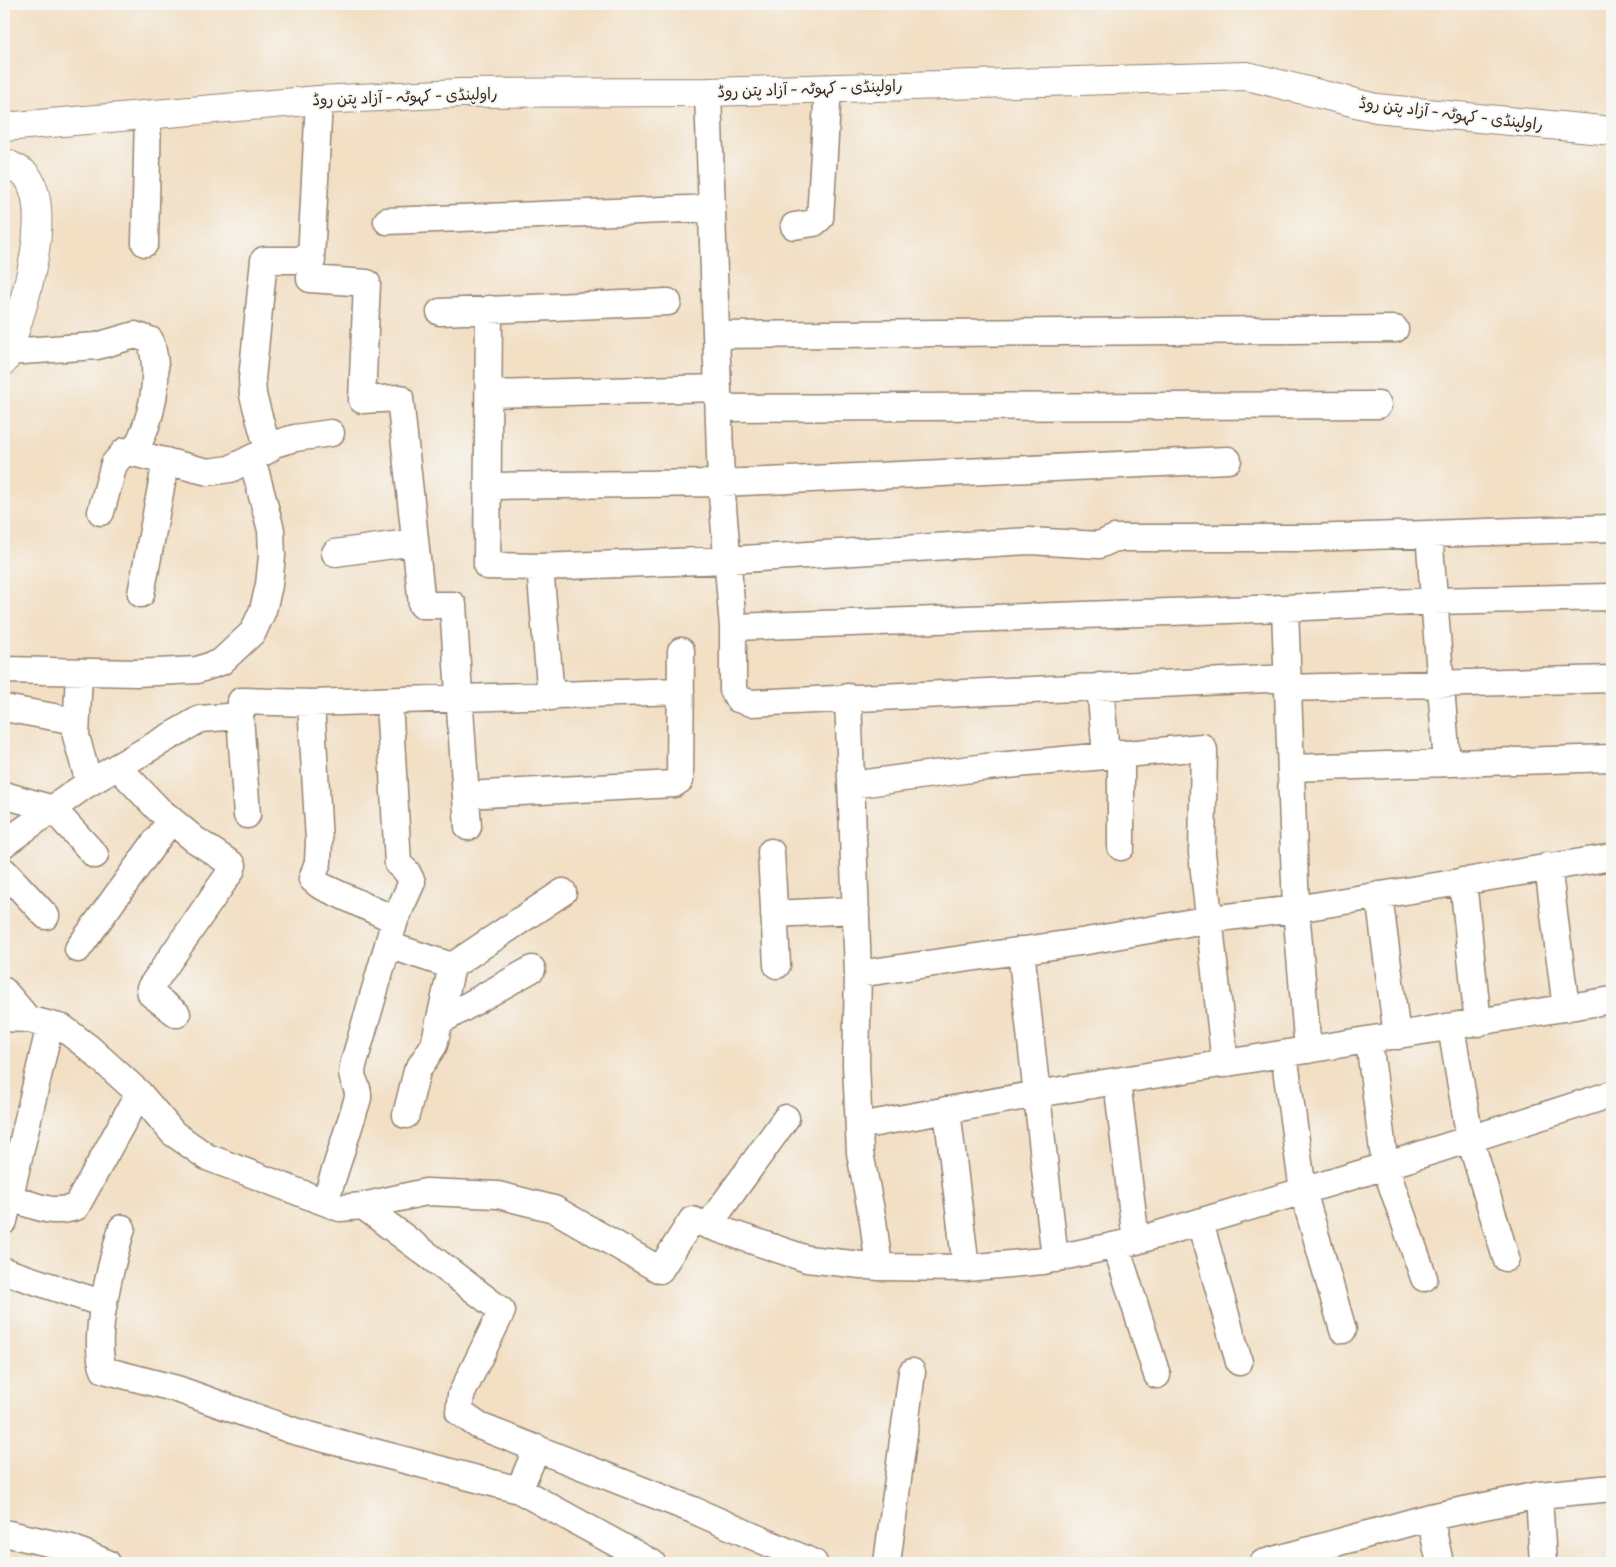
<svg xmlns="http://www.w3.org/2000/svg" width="1616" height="1567" viewBox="0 0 1616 1567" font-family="Pangolin,'Playpen Sans Arabic',sans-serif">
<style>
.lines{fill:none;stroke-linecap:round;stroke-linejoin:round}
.minor-casing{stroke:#968471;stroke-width:29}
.major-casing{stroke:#968471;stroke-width:30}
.highway-casing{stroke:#968471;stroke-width:30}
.minor{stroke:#fff;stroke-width:26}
.major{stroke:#fff;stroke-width:28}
.highway{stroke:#fff;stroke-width:28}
.labels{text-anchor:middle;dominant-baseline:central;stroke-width:4;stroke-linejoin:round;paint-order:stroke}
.street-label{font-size:16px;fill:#3b2a1e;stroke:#f6f6f2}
</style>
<rect width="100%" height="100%" fill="#f6f6f2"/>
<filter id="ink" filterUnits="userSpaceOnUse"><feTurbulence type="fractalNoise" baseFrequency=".02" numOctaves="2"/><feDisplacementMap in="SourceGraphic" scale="10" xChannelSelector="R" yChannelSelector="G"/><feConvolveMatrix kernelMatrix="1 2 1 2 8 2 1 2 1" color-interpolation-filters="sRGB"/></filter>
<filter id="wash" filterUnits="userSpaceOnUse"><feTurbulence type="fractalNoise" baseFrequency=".0096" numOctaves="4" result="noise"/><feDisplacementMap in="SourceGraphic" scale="20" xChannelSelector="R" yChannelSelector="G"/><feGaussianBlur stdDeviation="1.12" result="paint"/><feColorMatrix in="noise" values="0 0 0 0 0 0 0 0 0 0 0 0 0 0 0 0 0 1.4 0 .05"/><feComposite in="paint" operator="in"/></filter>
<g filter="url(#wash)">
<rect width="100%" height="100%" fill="#f2dfc4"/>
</g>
<g filter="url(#ink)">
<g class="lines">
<g class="minor-casing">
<path id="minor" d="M708 92 721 483 733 627V690L738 699 751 703 1287 678
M319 100 310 279 367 283 362 400 400 398 422 605H453L468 827
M387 221 712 208
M794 226 814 223 820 218 828 88
M145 243 148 114
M489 309 487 566 540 567 551 697
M440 312 668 302
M717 335 1395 329
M7 352 97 346 135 335 150 340C162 375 152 421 134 452
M489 394 718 388
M719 408 1378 405
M267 446 295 438 331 433
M488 486 721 483 1228 460
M101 512 114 464 125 451 208 472 230 469 252 458
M1429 534 1447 763
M335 553 415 542
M540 567 728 560 1029 541 1099 545 1115 538H1308L1612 528
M141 594 166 461
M1285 608 1296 909 1308 1050
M733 627 1285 608 1434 601 1612 597
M4 670 136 673 197 670 221 662 253 632 263 610 269 585 272 556 271 530 252 458 268 450 253 395 252 379 264 260H312
M79 673 76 736 89 783
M1100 686 1106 755
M1287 688 1612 679
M848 697 858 974 856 1064 860 1153 873 1221 879 1267
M311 703 319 841 318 862 312 879 319 885 395 920
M4 708 76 721
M240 716 247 815
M1121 753V847
M118 767 158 809 194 839 233 865 231 871 150 988 151 994 177 1014
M1291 768 1612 758
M851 785 986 767 1202 747 1204 750 1202 853 1225 1064
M4 795 53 809 95 855
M466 795 674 784 680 780 681 651
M4 844 84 786 200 719 240 716 241 701 311 703 681 691
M771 852 777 965
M1548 866 1566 1008
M4 871 46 916
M1463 881 1478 1023
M1379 895 1397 1036
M774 914 856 910
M388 945 452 966 563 892
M78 949 171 820
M1021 950 1055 1259
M858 974 1087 941 1210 919 1296 909 1612 857
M4 991 28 1019
M4 1018 28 1019 63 1028 88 1047 139 1093 173 1133 207 1157 340 1208 363 1206 502 1311 461 1395 459 1412 479 1426 693 1510 814 1563
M439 1022 532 969
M1451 1027 1470 1139 1506 1258
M1369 1041 1385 1166 1424 1278
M1284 1054 1303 1191 1343 1330
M1117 1081 1136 1241
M947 1110 966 1268
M406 1115 417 1071 434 1045 452 966
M859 1126 1037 1094 1612 1000
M4 1196C30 1203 49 1216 76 1207L139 1093
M325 1202 358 1098C359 1081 348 1083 354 1062L395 920 412 882 407 872 398 864 389 701
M363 1206 426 1192 498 1195 554 1209 660 1270 692 1220 807 1259 879 1267 966 1268 1043 1261 1136 1241 1366 1172 1612 1094
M4 1221 50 1025
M1200 1222 1239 1362
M708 1226 786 1118
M122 1228C112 1261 91 1339 104 1370L177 1389 294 1431 519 1490
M1116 1246 1157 1375
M4 1271 104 1304
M537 1448 519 1490 652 1563
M1539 1495 1543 1563
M1430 1517 1440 1563
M4 1533 71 1548 107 1563
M887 1563 912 1372
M1263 1563 1430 1517 1539 1495 1612 1488"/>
</g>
<g class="major-casing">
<path id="major" d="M4 162C10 166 22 170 27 176 55 216 20 319 4 361"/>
</g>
<g class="highway-casing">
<path id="highway" d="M4 127 319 100 460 93 708 92 1247 76 1376 108 1612 131"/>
</g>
<use href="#minor" class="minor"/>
<use href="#major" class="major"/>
<use href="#highway" class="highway"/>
</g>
</g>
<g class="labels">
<g class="street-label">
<text transform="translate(810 89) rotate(-2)">راولپنڈی - کہوٹہ - آزاد پتن روڈ</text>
<text transform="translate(405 97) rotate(-2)">راولپنڈی - کہوٹہ - آزاد پتن روڈ</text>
<text transform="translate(1451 114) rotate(7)">راولپنڈی - کہوٹہ - آزاد پتن روڈ</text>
</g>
</g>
<rect width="1616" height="1567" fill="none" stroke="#f6f6f2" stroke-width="20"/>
</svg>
